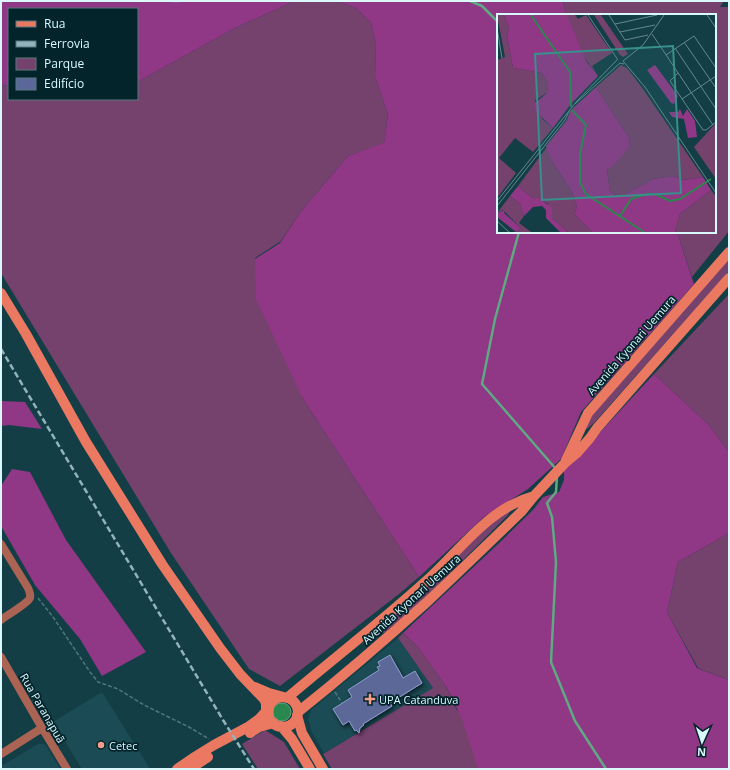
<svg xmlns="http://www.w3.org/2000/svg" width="730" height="770" viewBox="0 0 730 770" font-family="'Open Sans',sans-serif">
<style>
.built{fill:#1b4b54}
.green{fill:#75416d}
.forest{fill:#903785}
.water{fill:#2a874e;stroke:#5fa983}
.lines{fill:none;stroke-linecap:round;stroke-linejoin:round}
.stream{stroke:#5fa983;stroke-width:2.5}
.building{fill:#5b6798;stroke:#8e9cd1;filter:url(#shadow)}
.path{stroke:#51777e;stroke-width:1.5;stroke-dasharray:4 2;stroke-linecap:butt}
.street{stroke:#ab6354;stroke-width:8}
.secondary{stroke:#eb7962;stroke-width:10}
.rail{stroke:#92b3bb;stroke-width:2.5;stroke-dasharray:6 3;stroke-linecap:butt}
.poi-dot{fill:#f49d8b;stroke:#02242a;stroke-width:1.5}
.labels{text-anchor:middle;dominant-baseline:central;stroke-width:3.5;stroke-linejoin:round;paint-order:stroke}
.street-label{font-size:11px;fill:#dbf8ff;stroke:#02242a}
.poi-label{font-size:11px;fill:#dbf8ff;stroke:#02242a;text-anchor:start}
.inset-river{fill:none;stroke:#2a874e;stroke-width:2}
.inset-road{fill:none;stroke:#648890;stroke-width:1}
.view{fill:#38908b;fill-opacity:0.15;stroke:#38908b;stroke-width:2}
.inset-edge{fill:none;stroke:#dbf8ff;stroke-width:2}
</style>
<defs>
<filter id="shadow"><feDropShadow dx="1.5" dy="2.5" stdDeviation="2" flood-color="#0009"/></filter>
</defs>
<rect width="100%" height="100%" fill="#143e46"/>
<path class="built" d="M398 638 433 688 324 753 312 733 308 719 311 710Z
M102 692 150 769H82L53 722Z
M38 744H43L46 746 60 769H1V766Z"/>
<path class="green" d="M297 1H336L356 8 371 23 376 45 375 76 388 115 384 144 348 156 302 210 281 241 255 258 303 399 419 577 399 594 280 686 249 669 171 553 1 273V83L3 85 9 86V99H137V80H141L233 29 292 2Z
M563 1H724L720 7H729V231L692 277 677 232H715V15H566Z
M729 258V271L594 423 587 429 585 428 590 416Z
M729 294V452L708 424 654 374Z
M510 511 508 515 439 584 411 610 384 633H381L379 632 378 629 381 626 487 525Z
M729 533V680L698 668 667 612 678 562Z
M403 633 417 646 447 688 457 710 532 769H332L323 754 433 688 398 638Z
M265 730 284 742 300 769H258L242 744Z"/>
<path class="forest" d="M1 1H297L292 2 233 29 141 80H137V9H9V86L3 85 1 83Z
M336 1H563L566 15H498V232H677L694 284 581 412 561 459 528 489 484 517 419 577 303 399 256 299 255 259 280 243 302 210 348 156 384 143 388 115 375 76 376 45 371 23 356 8Z
M654 374 708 424 729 452V533L678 562 667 612 697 668 729 680V769H478L462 719 447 688 417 646 403 633 496 546 533 510 543 497 559 492 564 480V471Z
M1 401 25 402 42 429 9 425 1 426Z
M12 469 30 472 66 540 146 652 102 676 80 639 35 585 1 526V486Z"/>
<path class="water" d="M273 712a9 9 0 1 1 18 0a9 9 0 1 1-18 0Z"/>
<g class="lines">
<path class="stream" d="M173 1H180
M470 1 482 6 498 22
M519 232 495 319 482 384 529 438 556 469
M557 476 556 492 547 503 552 517 556 562 551 662 575 721 606 769"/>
</g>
<path class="building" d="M390 655 403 678 415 671 422 683 390 703 392 706 363 724 364 725 360 728 359 733 356 730 355 731 349 721 343 725 333 709 352 697 348 690 379 670 377 667 380 666 378 662Z"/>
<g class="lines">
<path class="path" d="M38 598 53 617 90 672 98 682 118 689 144 705 189 727 209 739
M335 692 342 703"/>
<path class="street" d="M1 544 28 588C29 591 31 594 30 598 27 604 7 615 1 620
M1 657 42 728 67 769
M1 754 42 728"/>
<path class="secondary" d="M1 293 26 334 86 442 162 564 220 648 240 674 264 699 266 703V711
M566 460 588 413 729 252
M255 687 269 693 287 698C333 659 381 622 425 582 459 552 488 508 534 496
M268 712a15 15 0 1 1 30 0a15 15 0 1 1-30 0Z
M298 712C342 677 385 640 427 602 459 572 490 542 521 512L534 496 565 463 577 453 590 438 597 428 729 278
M297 715 302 733 323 769
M281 726 292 739 310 769
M250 733 259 727 274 723
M177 769 193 758 214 745 248 727 259 719 269 708
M190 769 208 757"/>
<path class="rail" d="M1 349 223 720 254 769"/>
</g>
<g class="poi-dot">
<path d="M368 693h4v4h4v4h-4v4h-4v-4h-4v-4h4z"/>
<circle cx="101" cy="745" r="4"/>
</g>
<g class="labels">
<g class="street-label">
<text transform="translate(631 345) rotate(-49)">Avenida Kyonari Uemura</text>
<text transform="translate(411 599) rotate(-42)">Avenida Kyonari Uemura</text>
<text transform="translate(43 708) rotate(60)">Rua Paranapuã</text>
</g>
<g class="poi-label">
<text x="379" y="699">UPA Catanduva</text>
<text x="109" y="745">Cetec</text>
</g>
</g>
<g transform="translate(497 14)">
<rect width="219" height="219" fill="#143e46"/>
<path d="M0 1H7L12 14 10 22 16 54 45 59 51 69 50 79 38 86 45 105 56 114 36 138 18 124 2 144 19 159 0 184V46L8 43ZM55 1H78L81 5 89 1 115 39 95 52 101 62ZM97 1H104L131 40 126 43 123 41ZM124 51 130 54 146 75 206 163 186 166 176 162 156 165 123 183 113 178 110 155 133 132 132 124 99 73ZM219 109V165L197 133ZM50 133 55 147 75 178 80 193 77 200 95 218H71L55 204 51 190 46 187 47 185H37L21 172ZM214 176 219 182V218H178L183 200ZM13 182 23 190 27 202 22 209 34 218H19L24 214 6 196 0 199Z" fill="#75416d"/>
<path d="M7 1H70L89 47 101 62 73 91 56 114 39 98 37 90 50 79 51 69 45 59 16 54 10 22 12 14ZM158 51 181 82 177 90 174 89 150 56ZM99 73 132 124 133 132 116 152 110 155 113 178 123 183 156 165 176 162 186 166 206 163 214 176 183 200 178 218H95L77 200 80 193 75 178 55 147 49 132 70 106 73 97ZM183 95 186 102 190 95 198 107 200 123 191 124 187 105 175 103 172 98H181ZM21 172 37 185 47 184 46 187 55 194V204L71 218H63L49 204V196L45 192 36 193 27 202 23 190 13 182ZM8 196 7 199 24 214 19 218 0 203V199Z" fill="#903785"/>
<path class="inset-river" d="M34 1 73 58 74 93M75 96 89 111 83 140V168L89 180 147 218M123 202 134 185 150 180H158L173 187 183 185 214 165"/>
<path class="inset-road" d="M91 1 121 46M112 1 128 26 151 21M210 1 219 14M118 10 160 1M0 14 5 44M123 18 158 11M155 20 216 111M187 28 219 74M178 34 219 95M169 41 197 22 219 54M126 47 148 73 219 179M126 47 146 31 167 1M181 59 173 67 206 116H209L219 108M185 85 219 62M78 90 123 49 127 50M0 187 80 87 120 46M0 192 68 106 72 97M0 207 12 218"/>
<path class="view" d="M176 32 184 179 45 186 38 40Z"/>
<rect width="219" height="219" class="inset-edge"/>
</g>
<rect width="730" height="770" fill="none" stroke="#dbf8ff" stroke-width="4"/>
<rect x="8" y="8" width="130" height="92" fill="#02242a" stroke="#59797f"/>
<rect x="16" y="21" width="20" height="6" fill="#eb7962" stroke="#59797f"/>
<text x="44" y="28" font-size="12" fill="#dbf8ff">Rua</text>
<rect x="16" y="41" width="20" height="6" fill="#92b3bb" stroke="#59797f"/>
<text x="44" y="48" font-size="12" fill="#dbf8ff">Ferrovia</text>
<rect x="16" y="58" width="20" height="12" fill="#75416d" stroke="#59797f"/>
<text x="44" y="68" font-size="12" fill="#dbf8ff">Parque</text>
<rect x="16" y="78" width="20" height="12" fill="#5b6798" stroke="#59797f"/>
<text x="44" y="88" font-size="12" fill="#dbf8ff">Edifício</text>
<g transform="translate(702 742) rotate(183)" stroke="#02242a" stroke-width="3" paint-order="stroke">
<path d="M0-3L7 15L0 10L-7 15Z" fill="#dbf8ff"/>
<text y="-6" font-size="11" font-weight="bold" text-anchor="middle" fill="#dbf8ff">N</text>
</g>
</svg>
